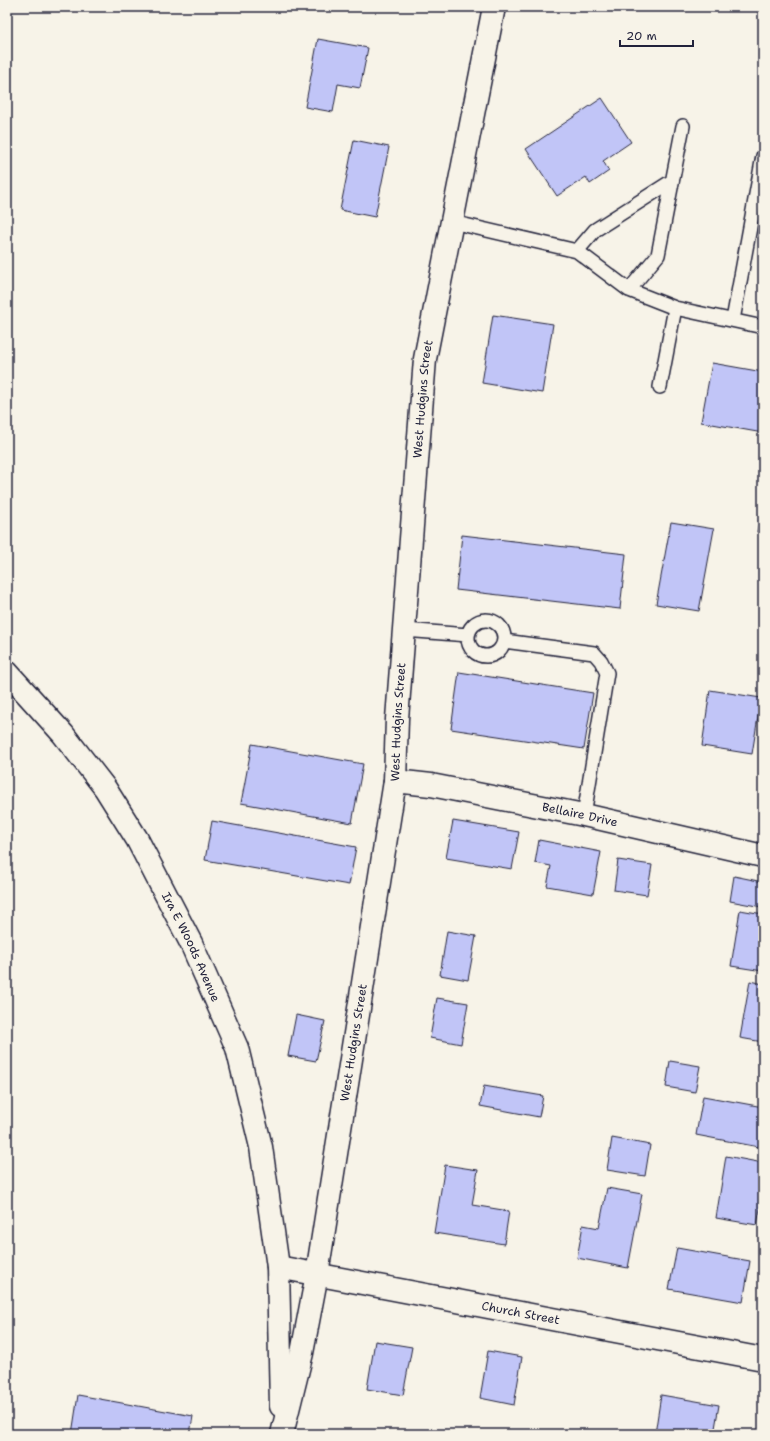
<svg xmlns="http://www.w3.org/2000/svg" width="770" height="1441" viewBox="0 0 770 1441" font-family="'Shantell Sans',sans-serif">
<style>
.building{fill:#c1c5f7;stroke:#22223b}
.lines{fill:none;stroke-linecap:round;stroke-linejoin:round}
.lane-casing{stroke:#22223b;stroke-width:16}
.street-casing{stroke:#22223b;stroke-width:25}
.lane{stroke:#f7f3e8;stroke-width:13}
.street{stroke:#f7f3e8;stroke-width:22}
.labels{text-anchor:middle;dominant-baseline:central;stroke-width:3;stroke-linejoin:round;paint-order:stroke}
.street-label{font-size:12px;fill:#22223b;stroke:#f7f3e8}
</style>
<rect width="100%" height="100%" fill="#f7f3e8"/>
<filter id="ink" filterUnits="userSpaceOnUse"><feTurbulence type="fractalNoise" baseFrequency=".025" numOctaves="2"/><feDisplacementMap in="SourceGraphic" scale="8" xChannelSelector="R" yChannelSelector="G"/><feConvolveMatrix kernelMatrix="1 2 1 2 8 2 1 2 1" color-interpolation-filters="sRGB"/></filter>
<g filter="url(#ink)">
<path class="building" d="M318 39 368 48 360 88 338 84 333 112 305 107Z
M602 98 631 142 603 161 609 171 590 184 586 177 557 196 526 149Z
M354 140 389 147 375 217 340 210Z
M493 315 553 324 542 393 482 383Z
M712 363 763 372V433L701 422Z
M761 509H763V533L757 532Z
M671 522 714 529 699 611 656 604Z
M462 535 626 554 620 609 456 590Z
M459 672 593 693 584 749 451 729Z
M710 690 761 698 752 754 702 746Z
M252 744 363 764 352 823 241 803Z
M212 821 356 847 349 885 205 860Z
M453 821 519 832 512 869 446 858Z
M539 840 601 852 593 894 547 886 551 866 535 863Z
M618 860 652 865 647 895 614 890Z
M734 876 763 882 762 907 730 901Z
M740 910 763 914V971L731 966Z
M447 931 476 936 468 980 440 975Z
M750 981 763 984V1042L740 1038Z
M437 998 468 1003 461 1044 430 1038Z
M296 1015 325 1021 316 1061 288 1056Z
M670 1061 700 1066 695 1092 666 1087Z
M484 1086 543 1096 539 1117 480 1106Z
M703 1096 763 1107V1126L759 1147 696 1135Z
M612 1138 650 1145 645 1176 607 1170Z
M726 1156 763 1163V1192L757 1225 716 1218Z
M445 1165 478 1170 472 1205 509 1211 504 1244 434 1233Z
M607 1188 642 1194 628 1268 577 1258 583 1225 599 1228Z
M677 1248 750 1261 743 1302 669 1289Z
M375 1341 412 1347 403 1395 367 1389Z
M488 1351 522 1357 514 1405 480 1398Z
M78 1395 193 1416 190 1434H72Z
M661 1395 719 1405 714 1434H655Z"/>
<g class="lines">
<g class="lane-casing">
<path id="lane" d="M452 222 577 251 629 290 675 308 763 327
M577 251 595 230 672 181
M629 290 658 255 683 126
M733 320 763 156
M660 387 675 308
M468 638a18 18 0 1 1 36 0a18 18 0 1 1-36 0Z
M404 630 468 635
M504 641 594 653 601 661 607 673 584 815"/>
</g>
<g class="street-casing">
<g id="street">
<path id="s1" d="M7 672 63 734 105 788 137 839 191 943 237 1048 261 1147 278 1267 281 1406"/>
<path id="s2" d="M395 781 431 785 584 815 763 856"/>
<path id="s3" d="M278 1267 763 1359"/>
<path id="s4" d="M282 1434 302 1353 317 1274 395 781 397 719 425 359 494 7"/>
</g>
</g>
<use href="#lane" class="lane"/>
<use href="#street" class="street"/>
</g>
</g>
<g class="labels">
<g class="street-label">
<text stroke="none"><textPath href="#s4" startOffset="1046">West Hudgins Street</textPath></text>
<text stroke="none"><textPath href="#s4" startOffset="722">West Hudgins Street</textPath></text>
<text stroke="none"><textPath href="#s2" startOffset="188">Bellaire Drive</textPath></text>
<text stroke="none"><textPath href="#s1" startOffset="333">Ira E Woods Avenue</textPath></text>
<text stroke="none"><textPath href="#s4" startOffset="398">West Hudgins Street</textPath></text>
<text stroke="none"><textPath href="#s3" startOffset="247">Church Street</textPath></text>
</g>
</g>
<rect width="770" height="1441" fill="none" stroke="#f7f3e8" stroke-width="24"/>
<rect x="12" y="12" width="746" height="1417" fill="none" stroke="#22223b" stroke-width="1.5" filter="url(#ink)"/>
<path d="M620 40v6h73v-6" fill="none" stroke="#22223b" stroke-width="2"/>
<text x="626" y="40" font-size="12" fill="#22223b" stroke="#f7f3e8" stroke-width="3" paint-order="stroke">20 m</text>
</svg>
